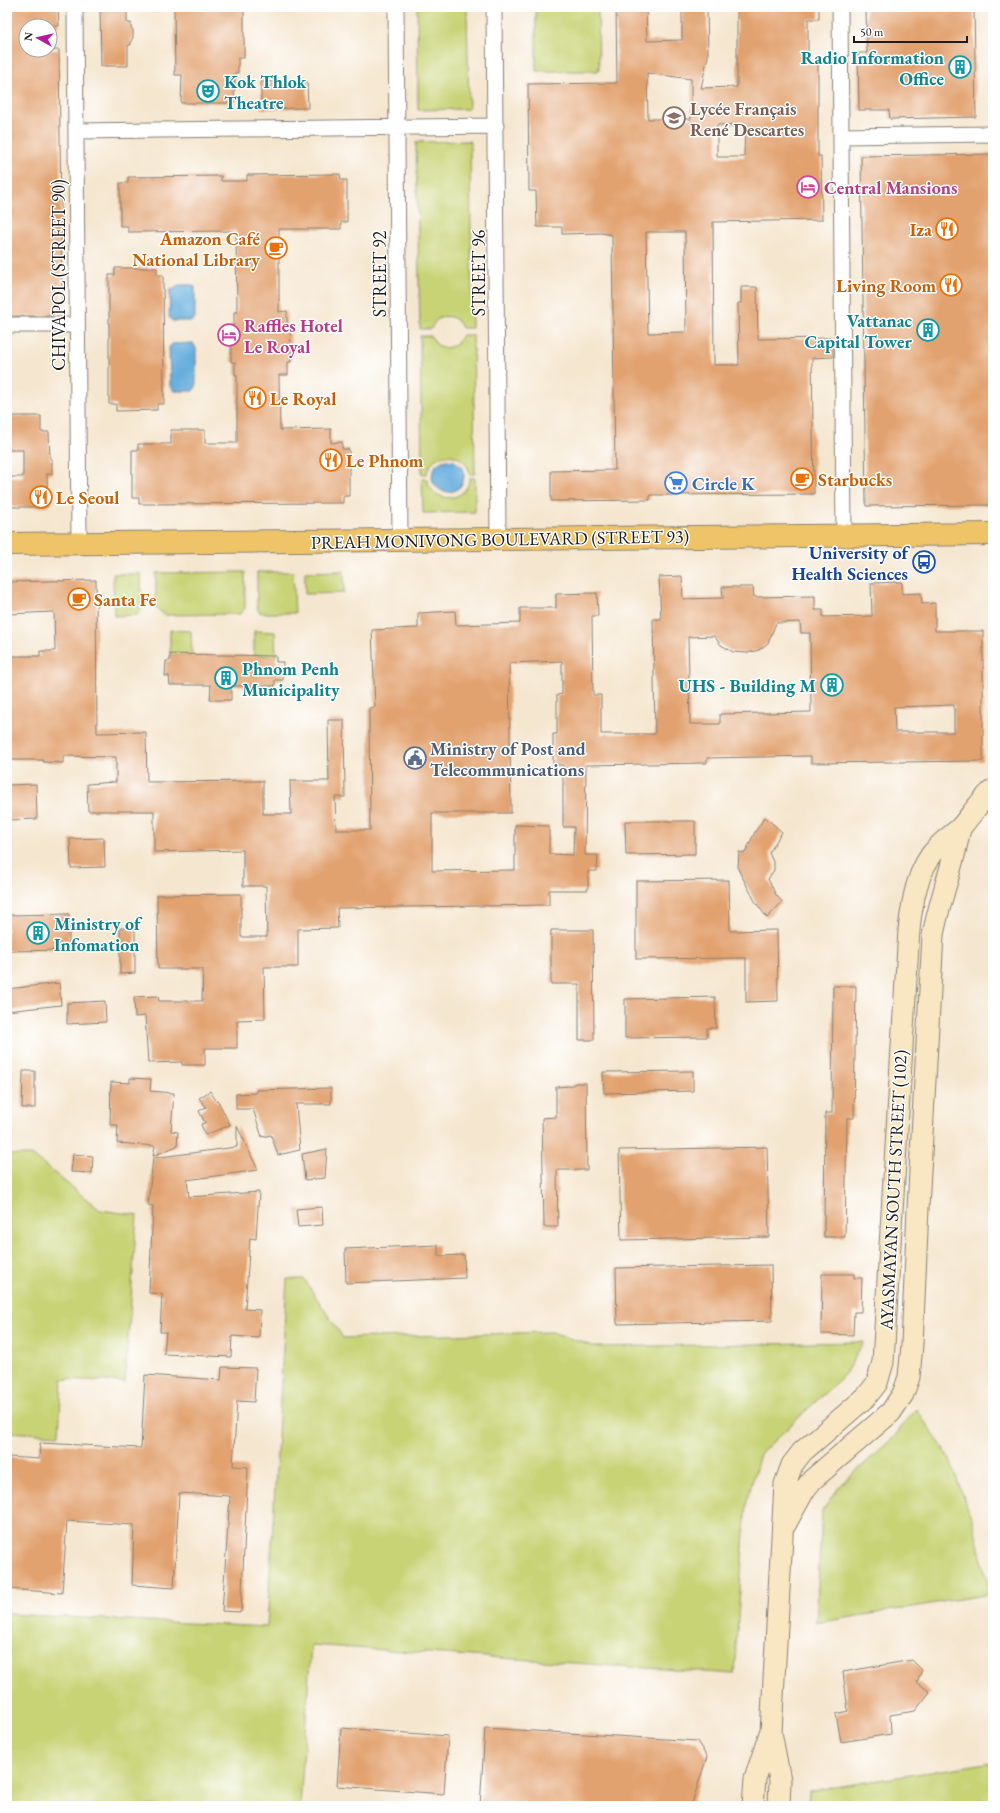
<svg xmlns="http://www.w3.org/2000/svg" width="1000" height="1813" viewBox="0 0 1000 1813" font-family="'EB Garamond',serif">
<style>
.green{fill:#c7d374;stroke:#727848}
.water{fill:#67aedd;stroke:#42657c}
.building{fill:#e2a270;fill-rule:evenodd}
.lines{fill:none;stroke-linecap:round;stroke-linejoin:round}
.street-casing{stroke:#888176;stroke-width:17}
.secondary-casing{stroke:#888176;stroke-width:23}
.highway-casing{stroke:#888176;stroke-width:24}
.street{stroke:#fff;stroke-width:15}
.secondary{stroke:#f9e7c3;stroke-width:21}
.highway{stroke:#efc469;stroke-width:22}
.labels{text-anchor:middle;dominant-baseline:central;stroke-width:3;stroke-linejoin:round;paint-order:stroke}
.culture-label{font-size:18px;font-weight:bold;fill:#0d838f;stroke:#fff;text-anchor:end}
.education-label{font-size:18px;font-weight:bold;fill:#785e54;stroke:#fff;text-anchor:start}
.hotel-label{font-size:18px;font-weight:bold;fill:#b23c85;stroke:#fff;text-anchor:start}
.food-label{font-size:18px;font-weight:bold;fill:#c56008;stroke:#fff;text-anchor:start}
.street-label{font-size:18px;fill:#1c1c1c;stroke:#fff}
.shop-label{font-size:18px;font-weight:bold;fill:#366cbe;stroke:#fff;text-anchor:start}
.transit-label{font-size:18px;font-weight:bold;fill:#164399;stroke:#fff;text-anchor:end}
.service-label{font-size:18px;font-weight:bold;fill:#4e5e75;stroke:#fff;text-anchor:start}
</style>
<rect width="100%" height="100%" fill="#fff"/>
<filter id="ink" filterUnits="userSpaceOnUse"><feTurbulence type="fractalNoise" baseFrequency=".025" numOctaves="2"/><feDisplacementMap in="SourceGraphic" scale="8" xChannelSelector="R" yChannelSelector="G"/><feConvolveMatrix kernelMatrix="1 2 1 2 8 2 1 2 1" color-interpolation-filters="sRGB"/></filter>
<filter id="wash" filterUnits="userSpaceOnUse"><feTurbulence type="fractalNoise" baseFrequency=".012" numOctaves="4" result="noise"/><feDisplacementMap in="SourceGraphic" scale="16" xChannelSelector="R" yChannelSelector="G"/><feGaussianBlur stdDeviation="0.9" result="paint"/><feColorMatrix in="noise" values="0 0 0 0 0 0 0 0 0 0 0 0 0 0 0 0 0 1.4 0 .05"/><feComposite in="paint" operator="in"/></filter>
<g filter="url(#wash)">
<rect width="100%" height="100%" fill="#f5e6cf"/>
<path class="green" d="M417 7H467L469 109 418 110Z
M536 7H598L599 71H536Z
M470 141 472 328H462C456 312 436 313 431 329H420L416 142Z
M462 335H473L475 474H470C465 449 431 449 427 474H422L420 336H431L437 345 446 348 456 345Z
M470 478H475V512L423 513 422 479H427C432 504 466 504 470 478Z
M344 571V593L305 594V572Z
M245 572V608L240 614 165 615 156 608V573Z
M257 572H293L295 613H264L259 612 257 607Z
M113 574H141V610L137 615 114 616Z
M170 630 191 631 192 655 170 654Z
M254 631 275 632 276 656 254 655Z
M7 1155H32L100 1210 137 1215 125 1382 62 1379 59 1435 7 1432Z
M287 1279H304L343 1338 552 1332 595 1347 864 1342 845 1374 760 1454 746 1505 734 1674 311 1645 300 1806H7V1614L267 1627Z
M916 1409 948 1455 973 1522 990 1594 816 1623 822 1511 840 1486 893 1438Z
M993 1762V1806H808L809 1791Z"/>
<path class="water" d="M178 285H192L195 287V318L192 321H172L169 317 170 290 174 289Z
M193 343 196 348V387L193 391H174L170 387 169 347 172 344Z
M432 476a16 16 0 1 1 32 0a16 16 0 1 1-32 0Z"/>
<g id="blocks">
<path class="building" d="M7 7H58L59 26H26V50H59L62 303 52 316H7Z
M100 7H127V23H131V28L133 30V38L131 40V45H128V66H101Z
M174 7H237V9H244V58H238V73H235L234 103H181L182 75H175Z
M616 7H646L647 41 682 40V7H707L708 56 701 88 737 87V7H819V19H808V63H818V156H821L822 220 713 222 714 365H739L738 303H741V287H757L758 339 833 338V357L812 358 814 494 650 495V500L551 501V471L615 470 612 235 601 233 562 234V227H537L536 191H529L528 84 617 83ZM647 73 691 79V119H648ZM745 124 744 157H717V125ZM646 232H685L686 332 648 333Z
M866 7H974L976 117 890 119 889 110H859L858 53H867Z
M307 81 308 108 261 109V82Z
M993 154V505L866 506 861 156Z
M340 174 341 180H347V222H341V229H279V312L287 311V325H290L291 362H288V375H279L280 430 331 429V443L342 442V449H349V496H343V503L139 504V498H132V450H138V444H171V430H205V443H237V375H235V362H231V325H234V312H237L236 231 128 232V226H120V183H128V177L221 176V181H247V175Z
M115 268H157V275H163L164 404H157V410L116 411V404H109V275H115Z
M7 416H41V432H49L50 459H52V474H47L48 507H10V477H23V450H8Z
M682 576 683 599 723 598 722 587H753L754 597 815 596V610H823V617L872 616 871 583 902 582V594L921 593 922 604 935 603V631H983V761L811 763V756L707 758V763L586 765 585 855H598L597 871H588V890H549V905L337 908 338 928 298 929V967H264L265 1019 237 1020V1048H205V1065H182V1062L148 1063 145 1016 135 1017 134 997 158 996 159 1001H202L203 969H158L157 895 241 894V937H267L266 886H243V850L154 852V811H88L87 784 116 782V757L63 756V763L43 762V760H7V656H40V651H55L54 612 7 614V582L96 580 97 733 146 732 147 782 263 781V814H291L290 781H329L328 720H344L345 797H335L336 830H370L369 708 375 707 372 630 418 628V613L455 611 456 625 520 623V608H556V594L597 593 598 616H592L593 695H601V734H655L653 619H661L659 577ZM800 622 801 633H810L811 712 720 714V724H690L688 637 714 636 721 645 733 652 747 653 759 650 768 643 776 623ZM562 661V694L557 695V734H553V765H563V827H574L573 855 549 854V826L515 825V870L432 871V813H511L509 663ZM954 705V732H895L894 707Z
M170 654 276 656V662H283V680H275V686H231V700H210L211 685H170L169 676H165L166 661H170Z
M36 784 37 819 8 820V785Z
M765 817 782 832 769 853 774 864V870L768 879 776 895 782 902 767 918 755 901 738 869 739 852 745 853 755 832Z
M625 821H695V854L626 855Z
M104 838 105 867 71 868 70 839Z
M729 880 730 931 777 930 778 1001 746 1002V958L636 959V881Z
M69 914V950L7 951V915Z
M120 928H135V973L120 974Z
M551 930H593L594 1040H579V984H551Z
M59 983 61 1005 7 1011V989Z
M833 986H856L854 1118H847L845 1237H824L825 1113H832Z
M715 997 716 1028H707V1037L625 1038V999Z
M105 1001 106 1022 67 1024V1003Z
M23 1071H35V1108H22Z
M693 1071V1091L604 1093 603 1072Z
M130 1078 151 1079 150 1091 174 1093 171 1131 178 1132 177 1146 153 1156 155 1146 117 1143 118 1125H110L111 1082 130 1083Z
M576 1083H586L587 1170H557L558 1227H544L542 1118 556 1117V1087L570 1086Z
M331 1088V1104H296L300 1150 278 1155 271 1135 262 1137 253 1109H236V1094L256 1093V1090Z
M210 1091 217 1102 218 1101 230 1125 205 1135 201 1124 205 1123 199 1111 206 1107 199 1098Z
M237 1126 258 1170 187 1180 189 1197 259 1192 256 1239 250 1238 245 1309 260 1310 259 1338 232 1336 231 1357 164 1354 166 1332H160L162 1294 149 1293 153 1206 148 1205 153 1158 237 1147Z
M767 1147 769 1237 621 1240 619 1150Z
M327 1149 325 1178 305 1180 302 1154Z
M73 1154 93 1156 92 1173 71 1172Z
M322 1207 323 1225 298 1227 296 1209Z
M438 1245V1256L464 1255 465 1278 346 1283 345 1249Z
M771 1265 772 1321 617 1324 616 1268Z
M822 1274H854V1278H862L861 1312H854L853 1335 821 1334Z
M222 1367 256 1368 254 1402 237 1401 233 1466 248 1467 241 1612 222 1611 230 1496 179 1493 174 1588 132 1585 134 1525 67 1521 62 1593 7 1589V1494L9 1457 39 1459 40 1443 141 1448 145 1375 221 1380Z
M912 1660 922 1670 917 1682 930 1692 915 1711 890 1715 891 1734 841 1742 836 1714 848 1711 843 1672Z
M341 1728 448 1736 444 1794 337 1786Z
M485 1728 697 1741 707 1757 691 1806H480Z"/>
</g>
</g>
<g filter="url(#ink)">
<use href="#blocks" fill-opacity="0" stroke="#888176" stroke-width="1"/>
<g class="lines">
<g class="street-casing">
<path id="street" d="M75 7 79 543
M396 7 400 540
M494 7 498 539
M840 7 844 536
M76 131 496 126
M842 136 993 134
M7 325H77"/>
</g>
<g class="secondary-casing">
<path id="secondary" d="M785 1525 805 1489 812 1480 891 1412 903 1394 909 1377 912 1345 918 1208 933 935C940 898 954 864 960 828
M753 1806 755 1779 770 1733
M779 1806 780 1780 771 1732 785 1484 792 1465 802 1452 866 1397 877 1383 883 1362 909 930C912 902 917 868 938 847 945 839 954 834 961 827 972 814 980 801 993 790"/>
</g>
<g class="highway-casing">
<path id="highway" d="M7 544 993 534"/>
</g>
<use href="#street" class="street"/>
<use href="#secondary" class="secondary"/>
<use href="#highway" class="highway"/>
</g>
</g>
<defs>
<g id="building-ring" transform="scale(1.15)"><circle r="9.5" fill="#fff" stroke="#0f9aa8" stroke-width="1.5"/><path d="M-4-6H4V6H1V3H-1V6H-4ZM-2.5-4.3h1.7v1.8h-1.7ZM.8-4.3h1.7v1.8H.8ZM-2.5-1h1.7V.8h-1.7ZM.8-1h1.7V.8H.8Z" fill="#0f9aa8"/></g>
<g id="theatre-ring" transform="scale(1.15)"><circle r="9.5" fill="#fff" stroke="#0f9aa8" stroke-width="1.5"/><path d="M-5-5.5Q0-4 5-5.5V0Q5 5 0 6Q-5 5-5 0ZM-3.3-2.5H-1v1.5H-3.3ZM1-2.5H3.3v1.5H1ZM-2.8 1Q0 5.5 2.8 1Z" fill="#0f9aa8"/></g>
<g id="school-ring" transform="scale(1.15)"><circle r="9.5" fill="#fff" stroke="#8d6e63" stroke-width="1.5"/><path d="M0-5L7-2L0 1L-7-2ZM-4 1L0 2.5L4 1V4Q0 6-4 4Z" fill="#8d6e63"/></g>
<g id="hotel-ring" transform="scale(1.15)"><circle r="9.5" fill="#fff" stroke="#d1479c" stroke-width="1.5"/><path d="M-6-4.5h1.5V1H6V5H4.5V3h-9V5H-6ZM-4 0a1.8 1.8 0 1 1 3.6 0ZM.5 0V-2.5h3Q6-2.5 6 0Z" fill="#d1479c"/></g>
<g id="restaurant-ring" transform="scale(1.15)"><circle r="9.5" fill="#fff" stroke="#e8710a" stroke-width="1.5"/><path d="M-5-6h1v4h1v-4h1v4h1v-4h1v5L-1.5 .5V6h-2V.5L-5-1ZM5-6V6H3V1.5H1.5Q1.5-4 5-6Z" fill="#e8710a"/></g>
<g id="cafe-ring" transform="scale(1.15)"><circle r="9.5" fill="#fff" stroke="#e8710a" stroke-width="1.5"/><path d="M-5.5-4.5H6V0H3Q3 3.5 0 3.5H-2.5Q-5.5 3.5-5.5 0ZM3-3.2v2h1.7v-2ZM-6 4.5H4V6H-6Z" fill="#e8710a"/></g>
<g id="supermarket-ring" transform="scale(1.15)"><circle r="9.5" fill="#fff" stroke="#3f7fe0" stroke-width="1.5"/><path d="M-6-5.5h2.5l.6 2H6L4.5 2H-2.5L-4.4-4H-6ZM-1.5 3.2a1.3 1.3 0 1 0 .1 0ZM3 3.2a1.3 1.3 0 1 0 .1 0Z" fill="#3f7fe0"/></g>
<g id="bus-ring" transform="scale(1.15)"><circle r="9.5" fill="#fff" stroke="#1a4fb4" stroke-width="1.5"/><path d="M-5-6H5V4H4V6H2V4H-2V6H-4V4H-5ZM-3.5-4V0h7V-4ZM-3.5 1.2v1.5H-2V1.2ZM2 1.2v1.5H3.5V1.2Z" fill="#1a4fb4"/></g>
<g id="civic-ring" transform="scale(1.15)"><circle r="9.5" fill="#fff" stroke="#5c6f8a" stroke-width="1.5"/><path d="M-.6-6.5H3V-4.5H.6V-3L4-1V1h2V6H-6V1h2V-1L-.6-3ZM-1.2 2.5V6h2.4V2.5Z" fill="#5c6f8a"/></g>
</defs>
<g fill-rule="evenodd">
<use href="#building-ring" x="960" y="67"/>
<use href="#theatre-ring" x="208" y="91"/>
<use href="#school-ring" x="674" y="118"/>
<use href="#hotel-ring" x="808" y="187"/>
<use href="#restaurant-ring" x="947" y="229"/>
<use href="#cafe-ring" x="276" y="248"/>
<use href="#restaurant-ring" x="951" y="285"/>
<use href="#building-ring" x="928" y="330"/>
<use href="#hotel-ring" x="229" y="335"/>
<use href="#restaurant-ring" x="255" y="398"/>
<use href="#restaurant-ring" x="331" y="460"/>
<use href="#cafe-ring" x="802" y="479"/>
<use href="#supermarket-ring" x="676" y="483"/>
<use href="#restaurant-ring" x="41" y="497"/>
<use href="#bus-ring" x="924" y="562"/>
<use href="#cafe-ring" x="79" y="599"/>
<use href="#building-ring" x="226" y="678"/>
<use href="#building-ring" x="832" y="685"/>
<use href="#civic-ring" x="415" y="758"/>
<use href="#building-ring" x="38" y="933"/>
</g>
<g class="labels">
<g class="culture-label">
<text x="944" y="57">Radio Information<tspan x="944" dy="21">Office</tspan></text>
<text x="224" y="81" text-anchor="start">Kok Thlok<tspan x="224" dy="21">Theatre</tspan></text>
<text x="912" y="320">Vattanac<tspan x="912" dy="21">Capital Tower</tspan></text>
<text x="242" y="668" text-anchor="start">Phnom Penh<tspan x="242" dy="21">Municipality</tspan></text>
<text x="816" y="685">UHS - Building M</text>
<text x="54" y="923" text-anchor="start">Ministry of<tspan x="54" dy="21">Infomation</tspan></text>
</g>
<g class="education-label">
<text x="690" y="108">Lycée Français<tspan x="690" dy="21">René Descartes</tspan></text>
</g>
<g class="hotel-label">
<text x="824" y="187">Central Mansions</text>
<text x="244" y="325">Raffles Hotel<tspan x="244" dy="21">Le Royal</tspan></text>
</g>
<g class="food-label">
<text x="932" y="229" text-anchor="end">Iza</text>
<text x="260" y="238" text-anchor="end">Amazon Café<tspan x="260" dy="21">National Library</tspan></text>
<text x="936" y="285" text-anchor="end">Living Room</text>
<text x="270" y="398">Le Royal</text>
<text x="346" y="460">Le Phnom</text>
<text x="818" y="479">Starbucks</text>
<text x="56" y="497">Le Seoul</text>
<text x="94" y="599">Santa Fe</text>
</g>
<g class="street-label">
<text transform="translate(478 273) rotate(-90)">STREET 96</text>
<text transform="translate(379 274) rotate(-90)">STREET 92</text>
<text transform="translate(58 275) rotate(-90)">CHIVAPOL (STREET 90)</text>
<text transform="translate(500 539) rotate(-1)">PREAH MONIVONG BOULEVARD (STREET 93)</text>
<text transform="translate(893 1190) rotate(-87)">AYASMAYAN SOUTH STREET (102)</text>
</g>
<g class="shop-label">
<text x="692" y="483">Circle K</text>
</g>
<g class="transit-label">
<text x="908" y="552">University of<tspan x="908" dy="21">Health Sciences</tspan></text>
</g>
<g class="service-label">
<text x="430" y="748">Ministry of Post and<tspan x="430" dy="21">Telecommunications</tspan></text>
</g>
</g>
<rect width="1000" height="1813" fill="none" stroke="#fff" stroke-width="24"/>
<g transform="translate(38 38) rotate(278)"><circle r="19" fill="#ffffff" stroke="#a4a4a4"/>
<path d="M0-3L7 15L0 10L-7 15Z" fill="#b5179e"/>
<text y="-6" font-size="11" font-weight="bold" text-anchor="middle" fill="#1c1c1c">N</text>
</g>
<path d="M854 36v6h113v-6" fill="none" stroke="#1c1c1c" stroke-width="2"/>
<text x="860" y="36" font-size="12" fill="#1c1c1c" stroke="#ffffff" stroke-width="3" paint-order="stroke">50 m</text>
</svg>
